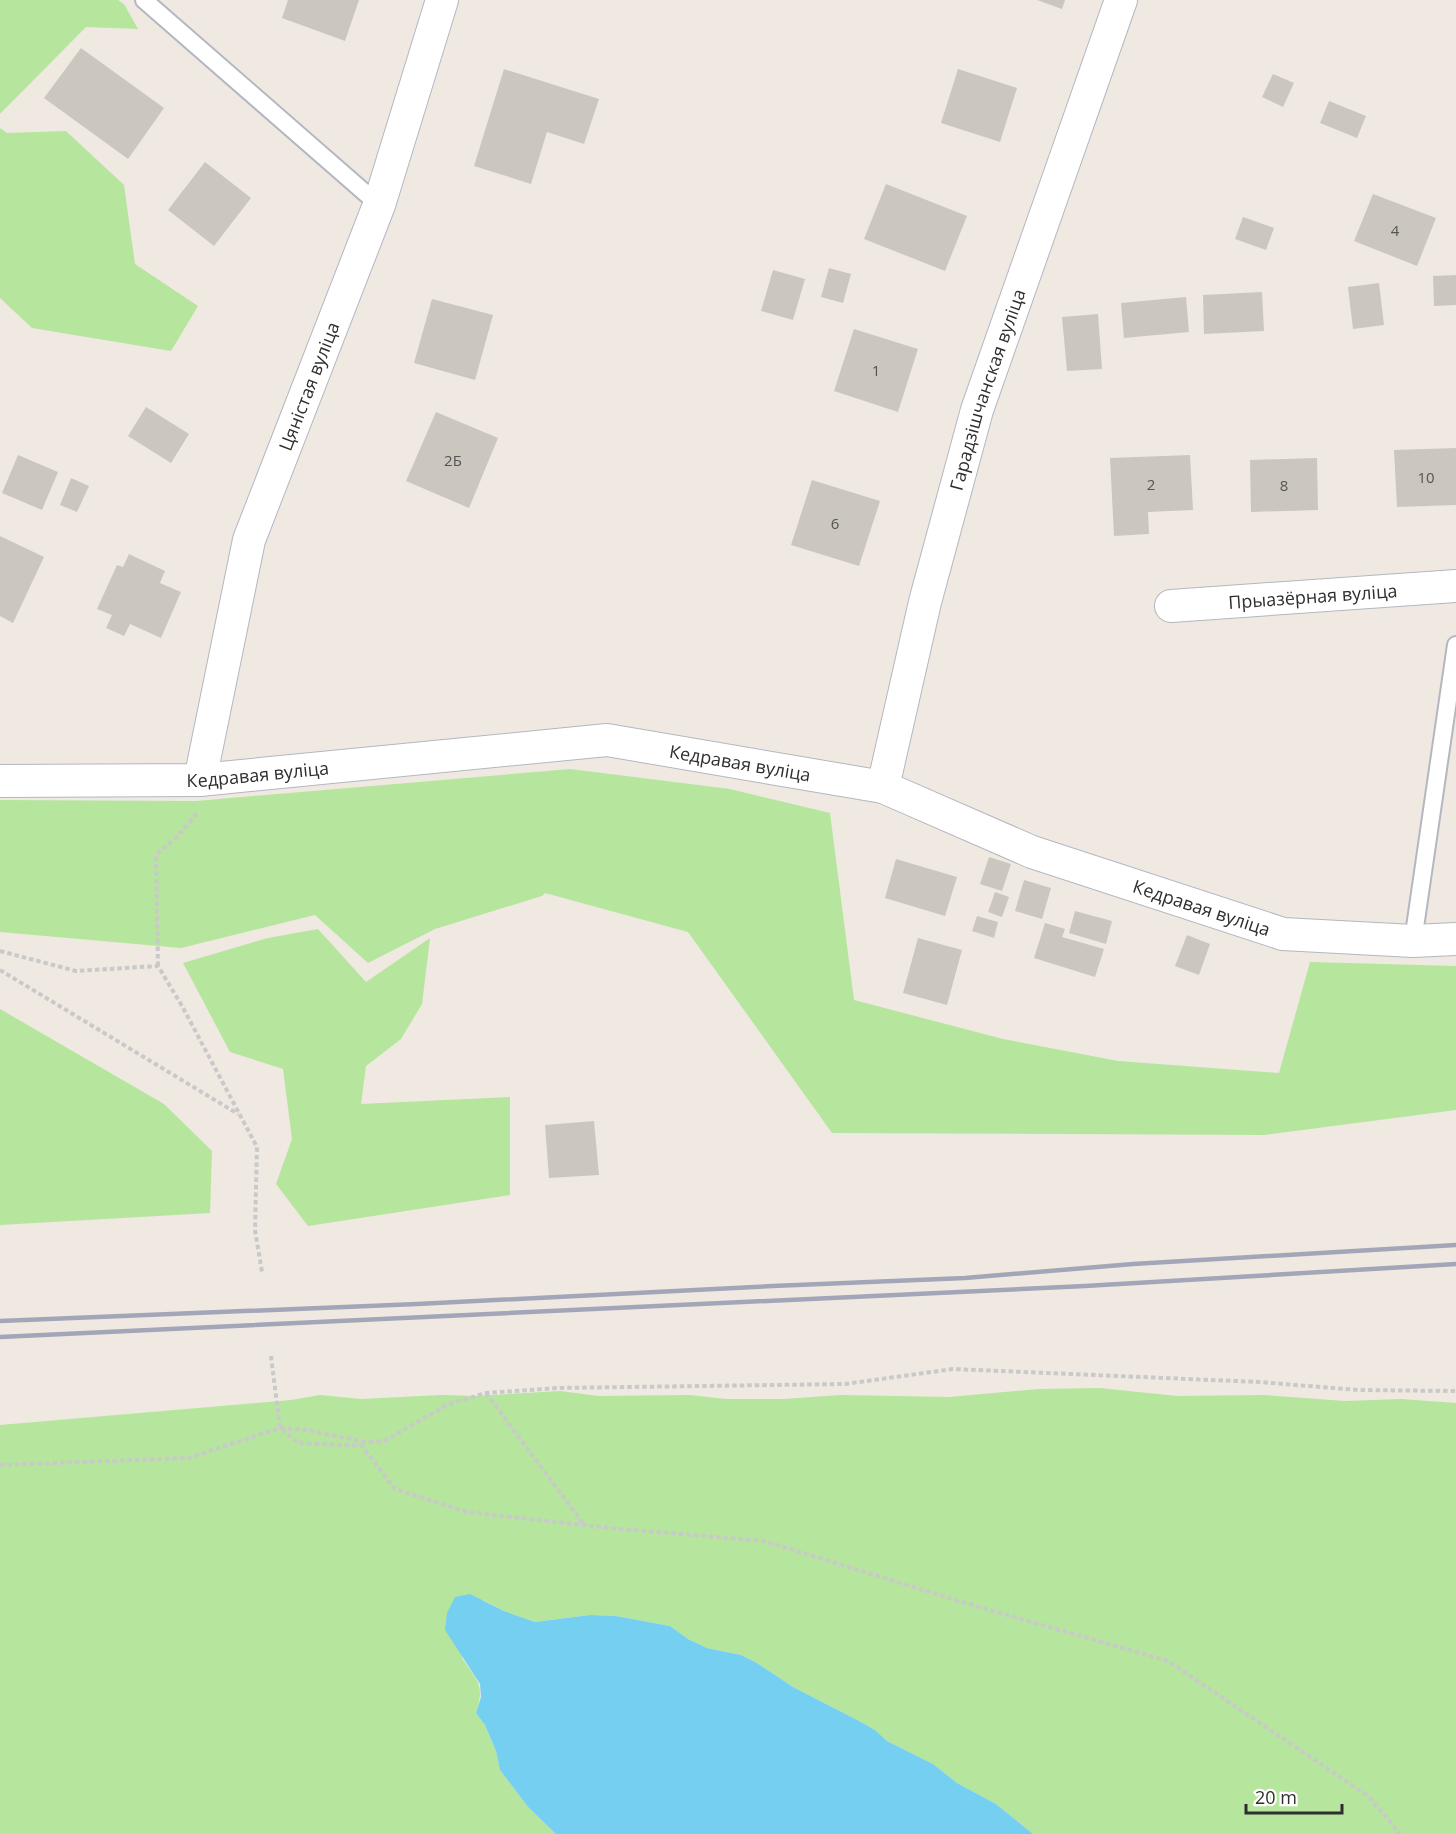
<svg xmlns="http://www.w3.org/2000/svg" width="1456" height="1834" viewBox="0 0 1456 1834" font-family="'Open Sans',sans-serif">
<style>
.green{fill:#b6e59e}
.water{fill:#75cff0}
.building{fill:#cbc7bf}
.lines{fill:none;stroke-linecap:round;stroke-linejoin:round}
.lane-casing{stroke:#b4b7c1;stroke-width:20}
.street-casing{stroke:#b4b7c1;stroke-width:34}
.path{stroke:#c9c9c9;stroke-width:4;stroke-dasharray:4.5 3;stroke-linecap:butt}
.lane{stroke:#fff;stroke-width:16}
.street{stroke:#fff;stroke-width:32}
.rail{stroke:#a3a6b8;stroke-width:4.5}
.labels{text-anchor:middle;dominant-baseline:central;stroke-width:4.5;stroke-linejoin:round;paint-order:stroke}
.number-label{font-size:15px;fill:#555452}
.street-label{font-size:18px;fill:#2e2e2e;stroke:#fff}
</style>
<rect width="100%" height="100%" fill="#efe9e1"/>
<path class="green" d="M0 0H118L124 4 138 29 86 27 0 114Z
M0 128 7 133 66 131 124 185 135 264 198 306 171 351 32 328 0 298Z
M570 769 730 789 830 813 854 1000 1003 1039 1118 1061 1279 1073 1310 962 1456 966V1110L1264 1135 832 1133 688 932 545 893 542 896 435 929 368 963 315 915 181 948 0 932V800L196 801Z
M318 929 366 982 430 938 422 1004 401 1039 366 1066 361 1104 510 1097V1195L308 1226 276 1184 292 1139 283 1069 230 1052 183 963 268 938Z
M0 1009 164 1104 212 1151 210 1213 0 1225Z
M1100 1388 1177 1396 1264 1395 1345 1401 1401 1399 1456 1403V1834H1033L996 1804 957 1783 933 1764 887 1741 875 1730 861 1722 793 1687 757 1663 741 1655 707 1648 688 1639 670 1626 616 1616 590 1615 535 1622 504 1611 483 1600 462 1658C478 1682 485 1684 476 1713L485 1725 496 1751 500 1770 528 1807 556 1834H0V1425L291 1400 320 1395 361 1399 441 1395 475 1396 560 1391 599 1396 690 1395 726 1399H784L841 1395 949 1397 1039 1389Z"/>
<path class="water" d="M470 1594 504 1611 535 1622 590 1615 616 1616 670 1626 688 1639 707 1648 741 1655 757 1663 793 1687 861 1722 875 1730 887 1741 933 1764 957 1783 996 1804 1033 1834H556L528 1807 500 1770 496 1751 485 1725 476 1713 481 1697 480 1684 445 1630 447 1613 455 1597Z"/>
<path class="building" d="M288 0H359L345 41 282 18Z
M1037 0H1065L1062 9Z
M81 48 164 108 128 159 44 98Z
M504 69 599 99 584 144 547 132 531 184 474 166Z
M958 69 1017 88 1000 142 941 123Z
M1273 74 1294 83 1283 107 1262 97Z
M1329 101 1366 116 1357 138 1320 123Z
M205 162 251 198 214 246 168 210Z
M886 184 967 216 945 271 864 239Z
M1373 194 1436 218 1417 266 1354 241Z
M1243 217 1274 228 1266 250 1235 239Z
M829 268 851 274 843 303 821 297Z
M773 270 805 279 793 320 761 311Z
M1456 275V305L1434 306 1433 276Z
M1379 283 1384 325 1353 329 1348 287Z
M1262 292 1264 331 1204 334 1203 295Z
M1186 297 1189 332 1124 338 1121 303Z
M432 299 493 315 475 380 414 363Z
M1098 314 1102 369 1067 371 1062 317Z
M854 329 918 349 898 412 834 391Z
M146 407 189 434 171 463 128 436Z
M436 412 498 438 469 508 406 481Z
M1456 448V505L1397 507 1394 450Z
M18 455 58 472 42 510 2 493Z
M1190 455 1193 510 1148 512 1149 534 1114 536 1110 458Z
M1317 458 1318 510 1251 512 1250 460Z
M71 478 89 486 77 512 60 505Z
M812 480 880 501 859 566 791 545Z
M0 536 44 557 13 623 0 616Z
M129 554 165 571 160 583 181 592 161 638 130 624 124 636 106 628 112 615 97 609 117 565 123 567Z
M989 857 1011 864 1002 891 980 884Z
M896 859 957 877 945 916 885 898Z
M1024 880 1051 888 1042 919 1015 911Z
M995 892 1009 897 1002 917 988 912Z
M1075 911 1112 921 1106 944 1069 933Z
M977 916 998 922 994 938 972 931Z
M1045 923 1065 929 1062 937 1104 949 1095 977 1034 958Z
M1187 935 1210 944 1199 975 1175 966Z
M918 938 962 950 947 1005 903 993Z
M594 1121 599 1175 549 1178 545 1125Z"/>
<g class="lines">
<g class="lane-casing">
<path id="lane" d="M144 0 379 205
M1413 941 1456 645"/>
</g>
<g class="street-casing">
<g id="street">
<path id="s1" d="M1171 606 1456 586"/>
<path id="s2" d="M200 780 249 540 379 205 442 0"/>
<path id="s3" d="M0 781 200 780 607 740 883 787 1032 852 1283 934 1413 941 1456 939"/>
<path id="s4" d="M883 787 925 602 977 410 1121 0"/>
</g>
</g>
<path class="path" d="M0 951 76 971 158 966 182 1006 257 1147 255 1230 262 1272
M158 966 156 855 177 837 197 813
M0 970 238 1114
M271 1356 280 1428 299 1443 362 1446 395 1489 467 1512 610 1528 764 1541 962 1602 1168 1661 1368 1796 1400 1834
M486 1393 585 1526
M0 1465 188 1458 280 1428 306 1430 366 1442 384 1441 449 1404 486 1393 558 1388 845 1384 953 1369 1259 1382 1358 1390 1456 1391"/>
<use href="#lane" class="lane"/>
<use href="#street" class="street"/>
<path class="rail" d="M0 1321 417 1304 773 1286 965 1278 1133 1264 1456 1245
M0 1337 1085 1286 1456 1264"/>
</g>
<g class="labels">
<g class="number-label">
<text x="1395" y="230">4</text>
<text x="876" y="370">1</text>
<text x="453" y="460">2Б</text>
<text x="1426" y="477">10</text>
<text x="1151" y="484">2</text>
<text x="1284" y="485">8</text>
<text x="835" y="523">6</text>
</g>
<g class="street-label">
<text stroke="none"><textPath href="#s2" startOffset="410">Цяністая вуліца</textPath></text>
<text stroke="none"><textPath href="#s4" startOffset="411">Гарадзішчанская вуліца</textPath></text>
<text stroke="none"><textPath href="#s1" startOffset="142">Прыазёрная вуліца</textPath></text>
<text stroke="none"><textPath href="#s3" startOffset="744">Кедравая вуліца</textPath></text>
<text stroke="none"><textPath href="#s3" startOffset="258">Кедравая вуліца</textPath></text>
<text stroke="none"><textPath href="#s3" startOffset="1230">Кедравая вуліца</textPath></text>
</g>
</g>
<path d="M1246 1804v9h96v-9" fill="none" stroke="#2e2e2e" stroke-width="3"/>
<text x="1255" y="1804" font-size="18" fill="#2e2e2e" stroke="#ffffff" stroke-width="4.5" paint-order="stroke">20 m</text>
</svg>
